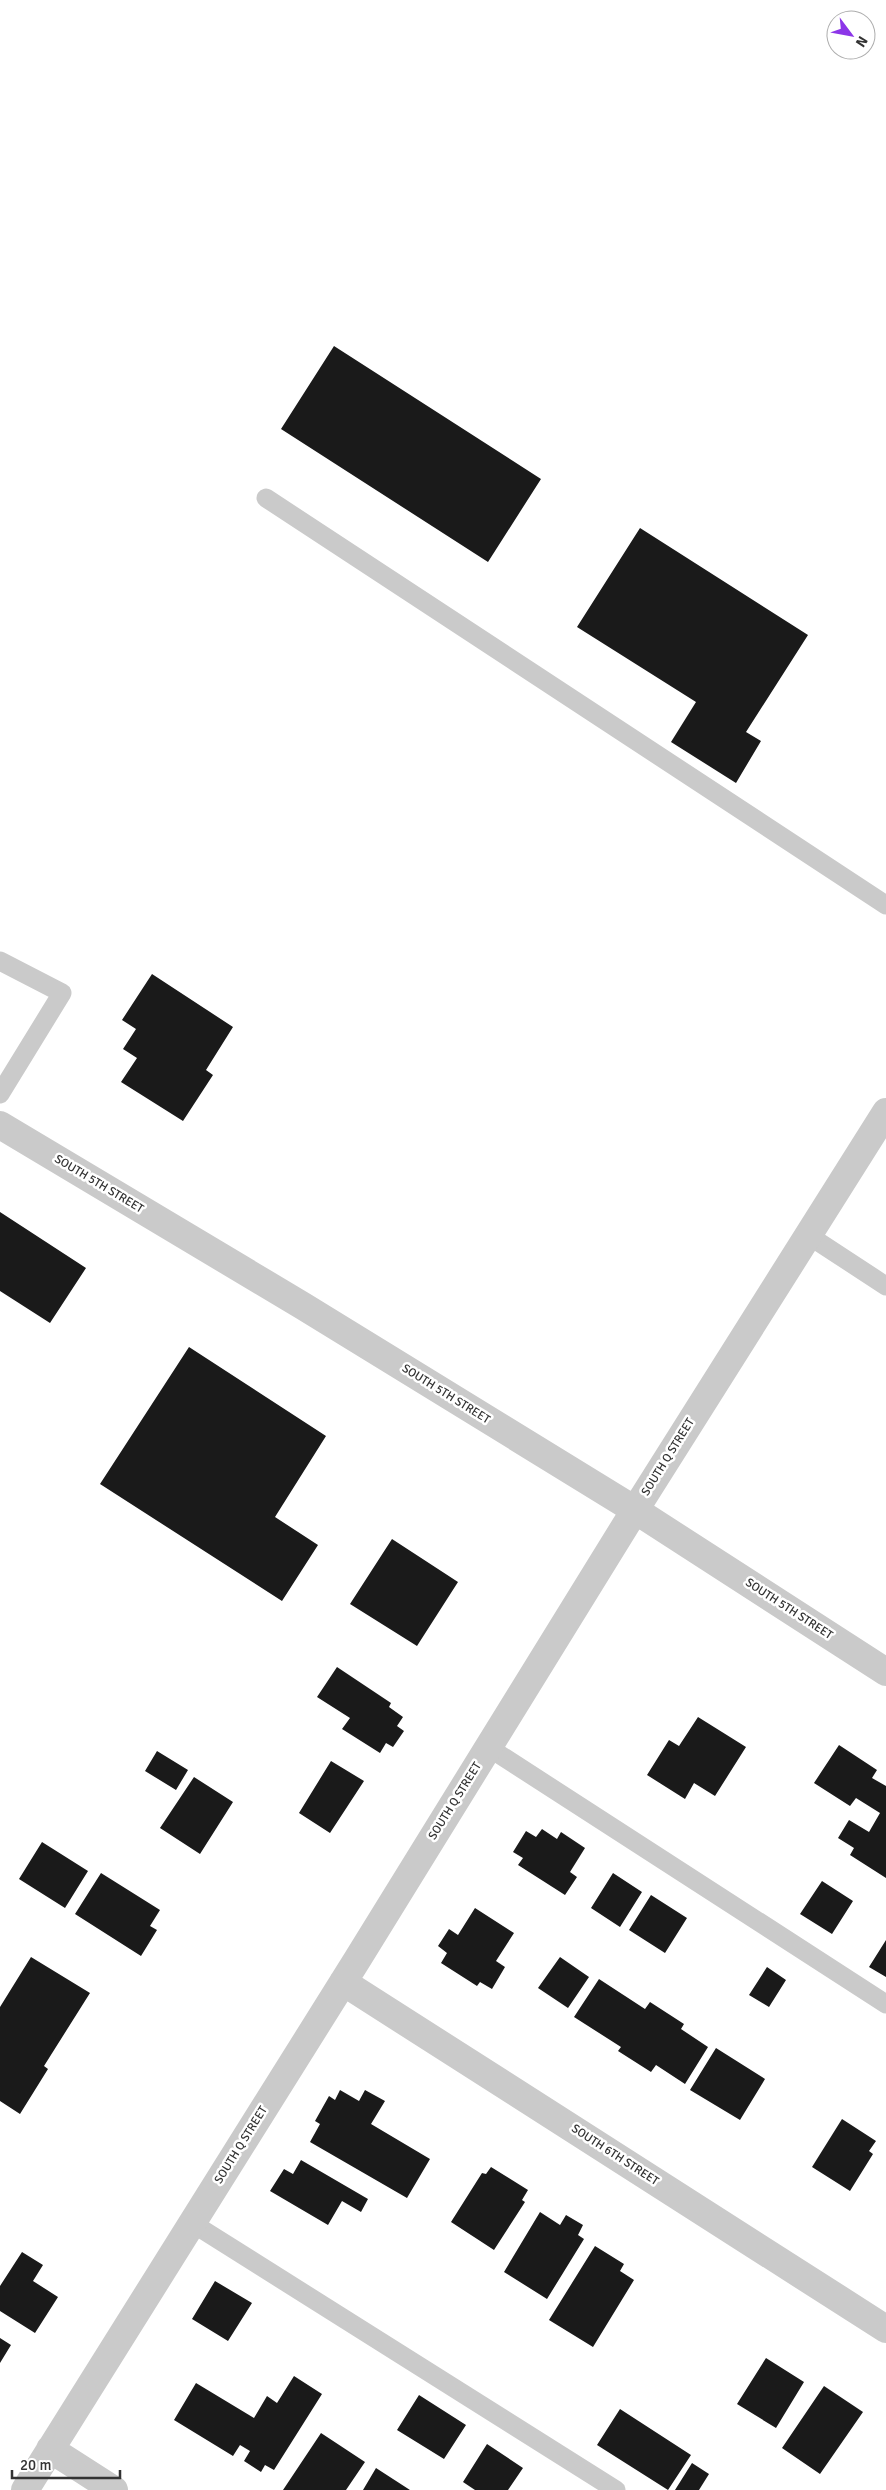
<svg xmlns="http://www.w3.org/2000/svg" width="886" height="2490" viewBox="0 0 886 2490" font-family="Signika,sans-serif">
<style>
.building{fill:#1a1a1a}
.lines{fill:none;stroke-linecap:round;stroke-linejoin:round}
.lane{stroke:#cacaca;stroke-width:19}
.street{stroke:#cacaca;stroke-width:28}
.labels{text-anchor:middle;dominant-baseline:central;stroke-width:5;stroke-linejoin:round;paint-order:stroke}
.street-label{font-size:12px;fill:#333;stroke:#fff}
</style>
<rect width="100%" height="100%" fill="#fff"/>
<path class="building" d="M334 346 541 479 488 562 281 429Z
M640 528 808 635 746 732 761 741 736 783 671 742 696 702 577 627Z
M152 974 233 1027 206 1070 213 1075 183 1121 121 1082 137 1058 123 1049 136 1029 122 1020Z
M0 1212 86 1268 50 1323 0 1291Z
M189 1347 326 1436 275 1517 318 1545 282 1601 100 1484Z
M392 1539 458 1582 417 1646 350 1604Z
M337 1667 391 1703 389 1707 403 1717 397 1726 404 1731 393 1747 386 1743 380 1753 342 1729 350 1718 317 1697Z
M698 1717 746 1747 715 1796 694 1783 685 1799 647 1775 669 1740 679 1746Z
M839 1745 877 1770 872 1778 886 1786V1878L850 1855 854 1848 838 1838 849 1820 869 1832 880 1813 856 1798 850 1806 814 1783Z
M157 1751 188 1770 176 1790 145 1771Z
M331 1761 364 1781 330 1833 299 1813Z
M194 1777 233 1802 200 1854 160 1828Z
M542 1829 557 1839 561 1832 585 1848 570 1872 577 1877 565 1895 518 1865 523 1858 513 1852 526 1831 536 1837Z
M42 1842 88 1871 65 1908 19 1879Z
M101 1873 160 1910 150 1926 157 1930 141 1956 75 1914Z
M613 1873 642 1892 620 1927 591 1908Z
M822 1881 853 1901 832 1934 800 1914Z
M651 1895 687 1918 665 1953 629 1930Z
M475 1908 514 1933 496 1961 505 1967 492 1989 480 1982 477 1986 441 1963 447 1953 438 1946 449 1929 458 1935Z
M886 1940V1977L869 1967Z
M31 1957 90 1993 44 2066 48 2069 20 2114 0 2101V2007Z
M560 1957 589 1977 568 2008 538 1988Z
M767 1967 786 1980 769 2007 749 1995Z
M599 1979 645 2009 650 2002 684 2024 681 2029 708 2047 685 2084 656 2065 651 2072 618 2051 621 2047 574 2017Z
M716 2048 765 2079 740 2120 690 2090Z
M340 2090 359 2101 365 2090 385 2101 371 2124 430 2159 407 2198 310 2142 320 2124 315 2121 329 2096 335 2100Z
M842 2119 876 2141 869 2151 873 2154 850 2191 812 2167Z
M301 2160 368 2199 361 2212 342 2201 328 2225 270 2191 284 2169 293 2174Z
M491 2167 528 2190 522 2200 525 2202 494 2250 451 2222 482 2173 486 2174Z
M540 2212 560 2225 566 2215 583 2225 578 2235 584 2239 547 2299 504 2272Z
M595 2246 624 2264 620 2271 634 2280 593 2347 549 2320Z
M22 2252 43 2265 33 2281 58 2297 35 2333 0 2311V2286Z
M215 2281 252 2303 228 2341 192 2319Z
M0 2338 11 2345 0 2363Z
M766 2358 804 2382 776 2428 737 2404Z
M294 2376 322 2394 274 2470 265 2465 261 2472 244 2461 250 2451 240 2445 233 2456 174 2420 196 2383 254 2418 267 2396 277 2403Z
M824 2386 863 2412 820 2474 782 2448Z
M419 2395 466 2425 444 2459 397 2430Z
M620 2409 691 2455 668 2490 597 2445Z
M321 2433 365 2462 346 2490H283Z
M487 2444 523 2468 508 2490H475L463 2482Z
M692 2463 709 2474 699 2490H675Z
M376 2468 410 2490H363Z"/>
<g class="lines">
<path class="lane" d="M266 498 886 905
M0 961 62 993 0 1094
M808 1235 886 1286
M488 1747 886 2004
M192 2223 616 2490"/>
<path class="street" d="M0 1125 303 1306 635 1510 886 1672
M343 1982 886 2329
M50 2449 114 2490
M25 2490 357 1960 635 1510 886 1112"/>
</g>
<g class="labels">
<g class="street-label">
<text transform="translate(99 1184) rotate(31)">SOUTH 5TH STREET</text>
<text transform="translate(446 1394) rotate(32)">SOUTH 5TH STREET</text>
<text transform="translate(668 1457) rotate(-58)">SOUTH Q STREET</text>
<text transform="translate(789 1609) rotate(33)">SOUTH 5TH STREET</text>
<text transform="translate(455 1801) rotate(-58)">SOUTH Q STREET</text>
<text transform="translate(241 2145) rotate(-58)">SOUTH Q STREET</text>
<text transform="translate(615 2155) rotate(33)">SOUTH 6TH STREET</text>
</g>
</g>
<g transform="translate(851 35) rotate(122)"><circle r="24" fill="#ffffff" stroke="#adadad"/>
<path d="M0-4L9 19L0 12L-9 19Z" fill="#8c36e8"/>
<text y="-8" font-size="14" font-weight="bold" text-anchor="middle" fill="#333333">N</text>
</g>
<path d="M12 2470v8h108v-8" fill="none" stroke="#333333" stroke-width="2.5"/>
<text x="20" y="2470" font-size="15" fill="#333333" stroke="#ffffff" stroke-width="4" paint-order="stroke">20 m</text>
</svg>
